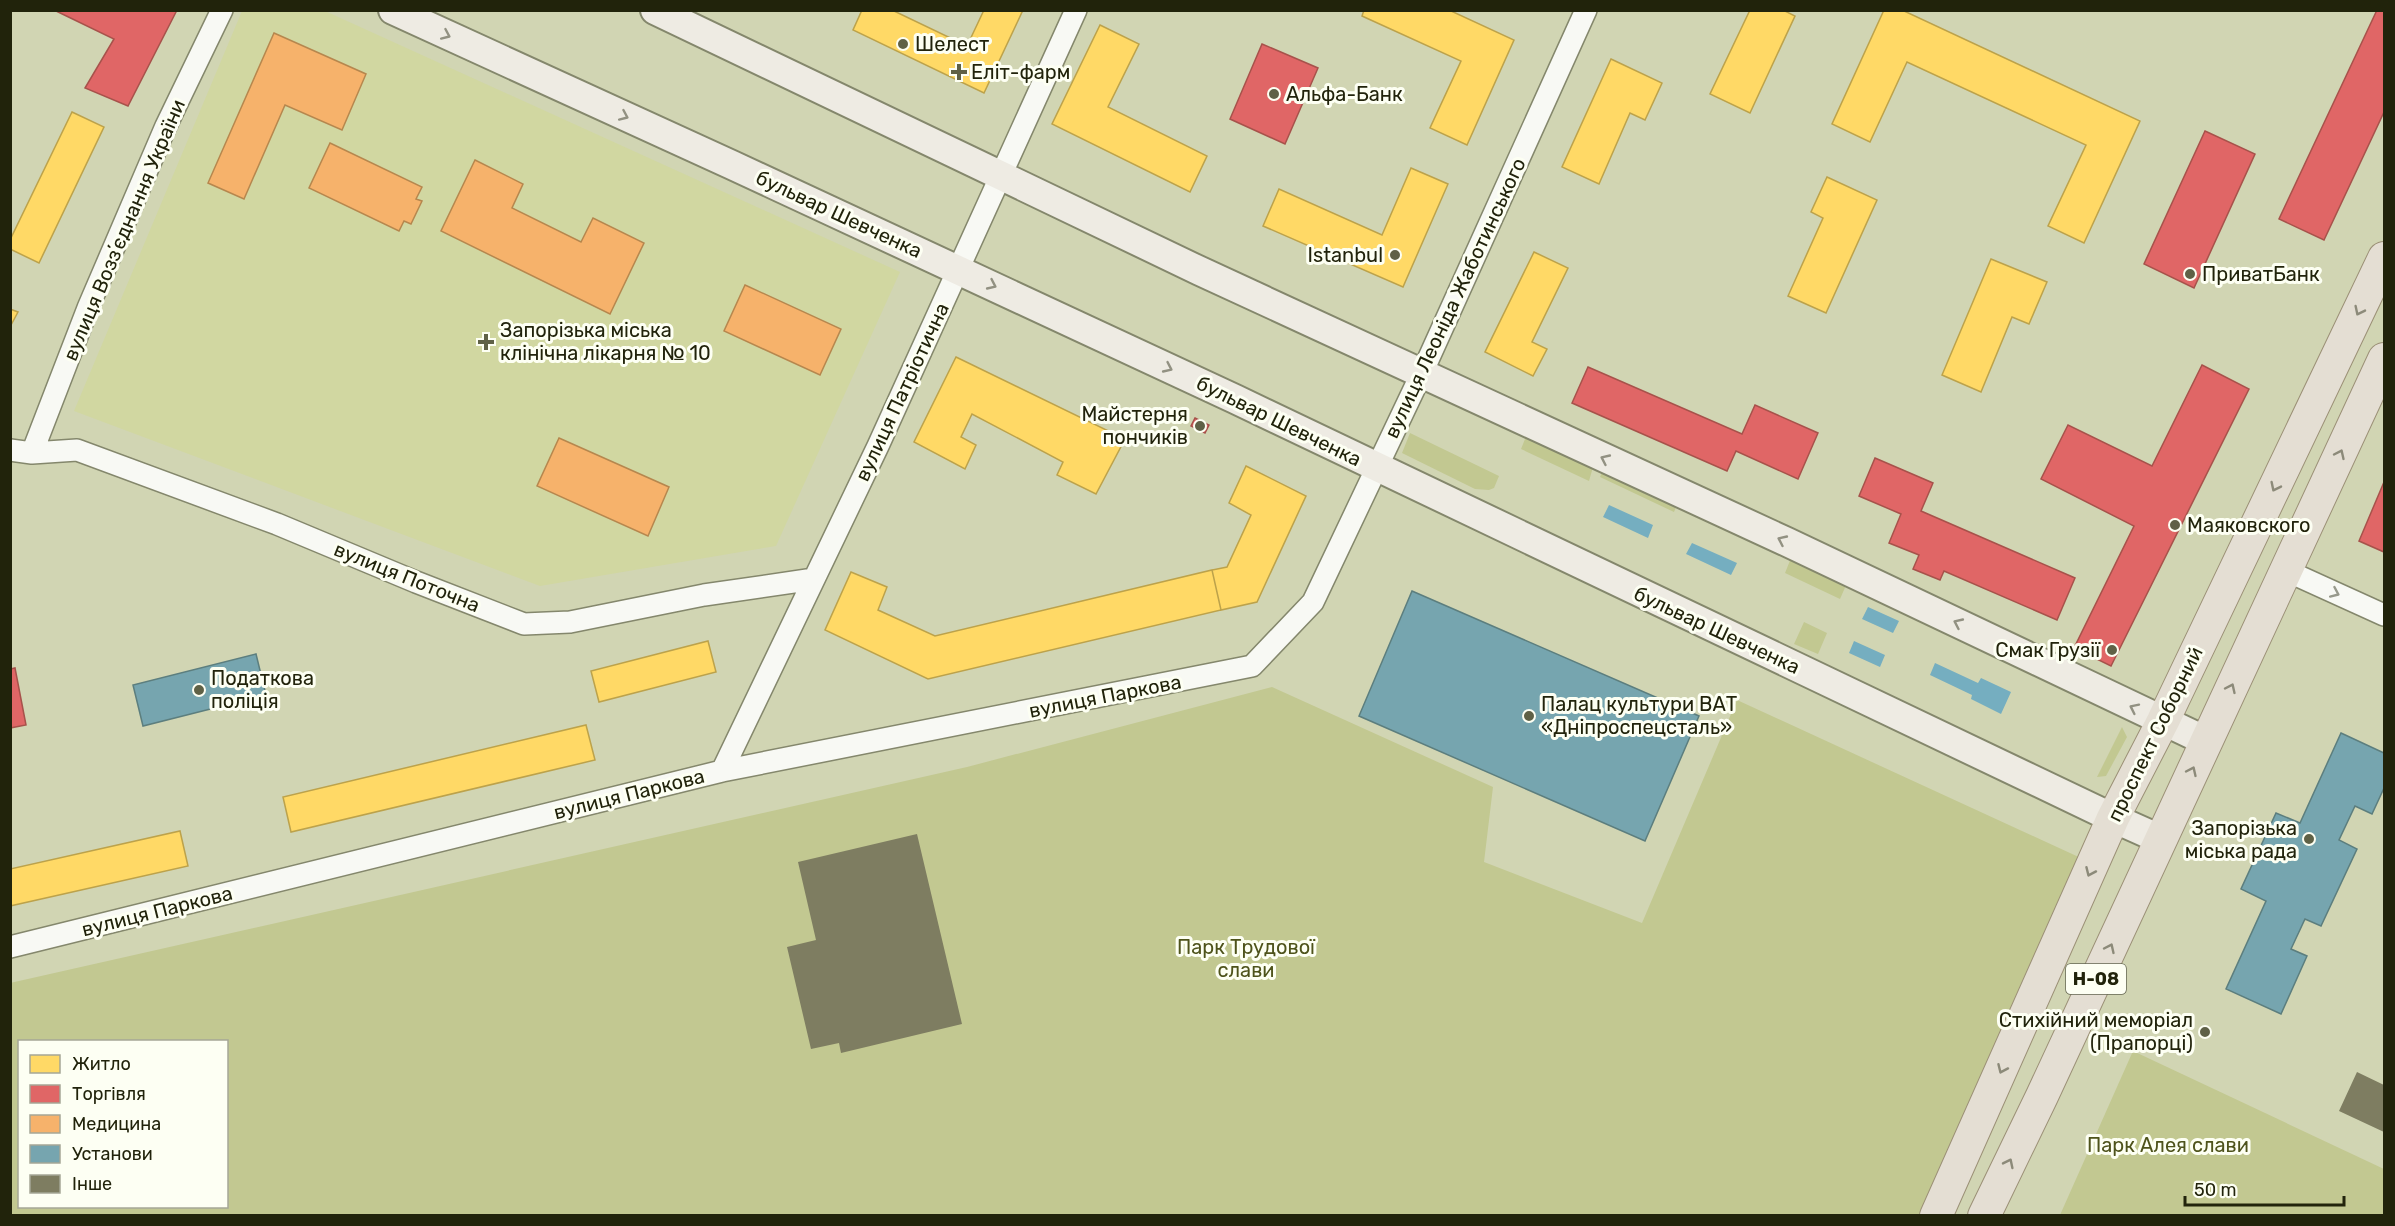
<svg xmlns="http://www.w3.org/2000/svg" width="2395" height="1226" viewBox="0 0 2395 1226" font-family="Rubik,sans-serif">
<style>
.built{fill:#d1d7a1}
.green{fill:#c2c891;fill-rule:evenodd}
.water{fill:#75aec0}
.homes{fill:#ffd966;stroke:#bca24b;stroke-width:1.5}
.shops{fill:#e06666;stroke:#a7524b;stroke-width:1.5}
.health{fill:#f6b26b;stroke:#b6874e;stroke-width:1.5}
.public{fill:#76a5af;stroke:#5c7e7e;stroke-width:1.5}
.building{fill:#7e7d61}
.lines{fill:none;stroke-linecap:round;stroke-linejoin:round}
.street-casing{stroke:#84876c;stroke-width:24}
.secondary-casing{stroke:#84876c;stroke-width:32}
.primary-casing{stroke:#9b9076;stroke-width:34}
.street{stroke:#f8f9f4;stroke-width:21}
.secondary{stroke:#eeebe3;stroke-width:28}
.primary{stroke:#e4ded3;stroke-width:32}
.oneway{stroke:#929182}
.oneway2{stroke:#8c8a79}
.oneway3{stroke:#97998b}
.poi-dot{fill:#5f6146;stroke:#fdfff3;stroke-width:2}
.labels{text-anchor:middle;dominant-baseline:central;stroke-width:6;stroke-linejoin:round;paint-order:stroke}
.shield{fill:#fdfff3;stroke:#636551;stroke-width:1.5}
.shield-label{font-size:18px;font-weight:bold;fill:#21230b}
.poi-label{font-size:20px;fill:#21230b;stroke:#fdfff3;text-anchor:start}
.street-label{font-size:20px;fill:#21230b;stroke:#fdfff3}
.park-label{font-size:20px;fill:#4e531b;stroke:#fdfff3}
</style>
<rect width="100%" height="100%" fill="#d1d5b3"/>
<path class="built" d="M242 11H325L900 272 776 546 540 586 74 411Z"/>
<path class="green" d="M1410 433 1499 476 1494 488 1489 490 1475 489 1402 453Z
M1527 434 1593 467 1589 481 1521 449Z
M1603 470 1677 505 1674 512 1600 477Z
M1791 558 1847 583 1840 599 1785 573Z
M1804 622 1827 633 1818 654 1794 644Z
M1272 687 1493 787 1484 862 1642 923 1737 700 2083 859 1964 1126 1921 1215H11L10 983 967 767ZM20 1042H226V1206H20Z
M2122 727 2127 737 2106 776 2097 777Z
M2133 1051 2384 1169V1215H2060Z"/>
<path class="water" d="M1609 505 1653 525 1648 538 1603 517Z
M1692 543 1737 563 1731 575 1686 554Z
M1868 607 1899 621 1893 633 1862 619Z
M1854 641 1885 655 1880 667 1849 653Z
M1935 663 1978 683 1981 678 2011 692 2001 714 1971 699 1972 695 1930 675Z"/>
<path class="homes" d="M862 10H892L967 46 984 10H1023L984 93 853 30Z
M1364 10H1449L1514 40 1467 145 1430 128 1461 61 1362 16Z
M1750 10H1783L1795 16 1750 113 1710 94Z
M1884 10H1902L2140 121 2084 243 2048 226 2086 145 1907 62 1870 142 1832 124Z
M1100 25 1139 44 1108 107 1207 156 1190 192 1052 124Z
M1611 59 1662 83 1645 120 1630 113 1599 184 1562 167Z
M72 112 104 127 39 263 10 249V240Z
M1411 168 1448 184 1403 287 1263 226 1279 189 1382 235Z
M1827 177 1877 200 1826 313 1788 296 1823 218 1811 212Z
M1534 252 1568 268 1532 342 1547 349 1533 376 1485 352Z
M1991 259 2047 282 2029 324 2012 317 1981 392 1942 375Z
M10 309 18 312 10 327Z
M956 357 1125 439 1096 494 1057 475 1063 462 972 414 961 437 976 445 965 469 914 442Z
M1246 466 1306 496 1257 602 1221 610 1212 570 1227 567 1251 515 1229 503Z
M1212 570 1221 610 928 679 825 630 851 572 887 587 878 610 935 636Z
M708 641 716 672 599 702 591 671Z
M586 725 595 760 291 832 283 797Z
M180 831 188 866 10 906V869Z"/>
<path class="shops" d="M54 10H177L128 106 85 88 114 39Z
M2377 10H2384V112L2324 240 2279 219Z
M1262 44 1318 68 1285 144 1230 119Z
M2205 131 2255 154 2194 288 2144 264Z
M2202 365 2249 389 2111 666 2074 648 2134 526 2041 479 2068 425 2152 466Z
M1588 367 1742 434 1755 405 1818 433 1798 479 1736 451 1727 471 1572 403Z
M1195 418 1209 425 1205 433 1191 426Z
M1875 458 1933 483 1921 511 2075 578 2057 620 1944 571 1940 580 1913 569 1919 555 1889 543 1901 514 1859 496Z
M2384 482V552L2359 541Z
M15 668 26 725 10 728V669Z"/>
<path class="health" d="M274 33 366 74 342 130 285 105 244 199 208 183Z
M330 143 422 187 416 199 422 201 411 224 404 221 399 231 309 188Z
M475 160 523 184 512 208 581 242 593 218 644 243 610 314 441 231Z
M745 285 841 329 820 375 724 331Z
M559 438 669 487 648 536 537 486Z"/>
<path class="public" d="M1412 591 1699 716 1645 841 1359 716Z
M256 654 266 695 143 726 133 685Z
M2341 733 2384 753V788L2372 814 2355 806 2339 840 2357 849 2321 926 2305 919 2291 949 2307 956 2281 1014 2226 989 2266 901 2241 889 2276 813 2300 823Z"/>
<path class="building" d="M917 834 962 1024 841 1053 839 1043 811 1049 787 947 816 940 798 862Z
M2357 1072 2384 1085V1132L2339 1111Z"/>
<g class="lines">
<g class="street-casing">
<path id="street" d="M10 450 32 453 77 450 277 524 416 582 524 624 570 622 704 595 814 579
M32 453 88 308 166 126 222 10
M2285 570 2384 615
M722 771 878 446 1076 10
M10 947 722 771 1252 666 1313 602 1427 362 1586 10"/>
</g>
<g class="secondary-casing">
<path id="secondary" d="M393 10 732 165 1235 399 2113 818 2160 839
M655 10 1200 271 1787 542 2206 741"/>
</g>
<g class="primary-casing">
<path id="primary" d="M1936 1216 2113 818 2163 721 2384 258
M1984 1216 2042 1096 2384 359"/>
</g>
<use href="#street" class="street"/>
<use href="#secondary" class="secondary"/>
<use href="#primary" class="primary"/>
</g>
<defs><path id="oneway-chevron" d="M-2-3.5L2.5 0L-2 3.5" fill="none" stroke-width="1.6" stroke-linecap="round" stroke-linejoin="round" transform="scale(1.5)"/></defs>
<g class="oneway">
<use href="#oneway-chevron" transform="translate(446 35) rotate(24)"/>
<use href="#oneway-chevron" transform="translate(624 116) rotate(24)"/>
<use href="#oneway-chevron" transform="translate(992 285) rotate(25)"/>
<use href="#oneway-chevron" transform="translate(1168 368) rotate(25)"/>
<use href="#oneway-chevron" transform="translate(1605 459) rotate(-155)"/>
<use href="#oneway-chevron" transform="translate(1782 540) rotate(-155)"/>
<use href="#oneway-chevron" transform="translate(1958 623) rotate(-155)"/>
<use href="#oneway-chevron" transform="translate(2134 708) rotate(-154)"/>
</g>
<g class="oneway2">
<use href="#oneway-chevron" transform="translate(2359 311) rotate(116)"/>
<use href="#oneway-chevron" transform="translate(2340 454) rotate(-65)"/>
<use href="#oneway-chevron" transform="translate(2275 487) rotate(116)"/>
<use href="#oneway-chevron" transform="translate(2231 688) rotate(-65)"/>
<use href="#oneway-chevron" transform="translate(2192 771) rotate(-65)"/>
<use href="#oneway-chevron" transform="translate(2090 872) rotate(114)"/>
<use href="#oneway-chevron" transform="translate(2110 948) rotate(-65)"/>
<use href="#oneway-chevron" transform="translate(2002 1069) rotate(114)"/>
<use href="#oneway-chevron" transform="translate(2009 1163) rotate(-64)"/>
</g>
<use class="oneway3" href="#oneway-chevron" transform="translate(2335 593) rotate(24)"/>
<g class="poi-dot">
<circle cx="903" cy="44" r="6"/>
<path d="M956 63h6v6h6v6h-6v6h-6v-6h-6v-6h6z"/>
<circle cx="1274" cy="94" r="6"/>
<circle cx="1395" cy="255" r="6"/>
<circle cx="2190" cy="274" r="6"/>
<path d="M483 333h6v6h6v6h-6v6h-6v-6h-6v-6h6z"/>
<circle cx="1200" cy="426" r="6"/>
<circle cx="2175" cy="525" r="6"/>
<circle cx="2112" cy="650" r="6"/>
<circle cx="199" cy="690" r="6"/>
<circle cx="1529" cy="716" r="6"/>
<circle cx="2309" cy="839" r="6"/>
<circle cx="2205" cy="1032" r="6"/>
</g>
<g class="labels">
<rect class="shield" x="2066" y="964" width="60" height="30" rx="4.5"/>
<g class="shield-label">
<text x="2096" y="979">Н-08</text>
</g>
<g class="poi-label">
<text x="915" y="44">Шелест</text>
<text x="971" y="72">Еліт-фарм</text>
<text x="1286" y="94">Альфа-Банк</text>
<text x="1383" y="255" text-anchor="end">Istanbul</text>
<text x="2202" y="274">ПриватБанк</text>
<text x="500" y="330">Запорізька міська<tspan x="500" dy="23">клінічна лікарня № 10</tspan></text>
<text x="1188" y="414" text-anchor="end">Майстерня<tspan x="1188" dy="23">пончиків</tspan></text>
<text x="2187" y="525">Маяковского</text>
<text x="2100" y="650" text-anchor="end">Смак Грузії</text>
<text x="211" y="678">Податкова<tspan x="211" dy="23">поліція</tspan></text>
<text x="1541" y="704">Палац культури ВАТ<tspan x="1541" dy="23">«Дніпроспецсталь»</tspan></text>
<text x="2297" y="828" text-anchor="end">Запорізька<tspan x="2297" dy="23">міська рада</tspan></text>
<text x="2193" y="1020" text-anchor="end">Стихійний меморіал<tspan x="2193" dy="23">(Прапорці)</tspan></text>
</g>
<g class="street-label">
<text transform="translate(839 214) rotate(25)">бульвар Шевченка</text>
<text transform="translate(124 230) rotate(-67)">вулиця Воззʼєднання України</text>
<text transform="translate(1455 298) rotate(-65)">вулиця Леоніда Жаботинського</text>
<text transform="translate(902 392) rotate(-65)">вулиця Патріотична</text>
<text transform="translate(1279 421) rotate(26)">бульвар Шевченка</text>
<text transform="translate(407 577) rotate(22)">вулиця Поточна</text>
<text transform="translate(1717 630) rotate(25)">бульвар Шевченка</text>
<text transform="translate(1105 696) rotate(-11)">вулиця Паркова</text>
<text transform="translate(2155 734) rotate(-64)">проспект Соборний</text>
<text transform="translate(629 794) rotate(-14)">вулиця Паркова</text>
<text transform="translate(157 911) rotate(-14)">вулиця Паркова</text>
</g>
<g class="park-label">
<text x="1246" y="947">Парк Трудової<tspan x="1246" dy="23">слави</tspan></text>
<text x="2168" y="1145">Парк Алея слави</text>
</g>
</g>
<rect width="2395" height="1226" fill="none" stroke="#21230b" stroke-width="24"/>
<rect x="18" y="1040" width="210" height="168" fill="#fdfff3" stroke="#a5a796" stroke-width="1.5"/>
<rect x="30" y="1055" width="30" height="18" fill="#ffd966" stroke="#a5a796" stroke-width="1.5"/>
<text x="72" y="1070" font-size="18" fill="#21230b">Житло</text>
<rect x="30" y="1085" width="30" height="18" fill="#e06666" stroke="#a5a796" stroke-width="1.5"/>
<text x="72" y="1100" font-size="18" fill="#21230b">Торгівля</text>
<rect x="30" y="1115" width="30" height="18" fill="#f6b26b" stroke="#a5a796" stroke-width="1.5"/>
<text x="72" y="1130" font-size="18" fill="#21230b">Медицина</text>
<rect x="30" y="1145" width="30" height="18" fill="#76a5af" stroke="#a5a796" stroke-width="1.5"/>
<text x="72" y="1160" font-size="18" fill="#21230b">Установи</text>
<rect x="30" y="1175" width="30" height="18" fill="#7e7d61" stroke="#a5a796" stroke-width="1.5"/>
<text x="72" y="1190" font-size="18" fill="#21230b">Інше</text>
<path d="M2185 1196v9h159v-9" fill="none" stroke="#21230b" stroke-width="3"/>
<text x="2194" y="1196" font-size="18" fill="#21230b" stroke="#fdfff3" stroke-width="4.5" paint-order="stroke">50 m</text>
</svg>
